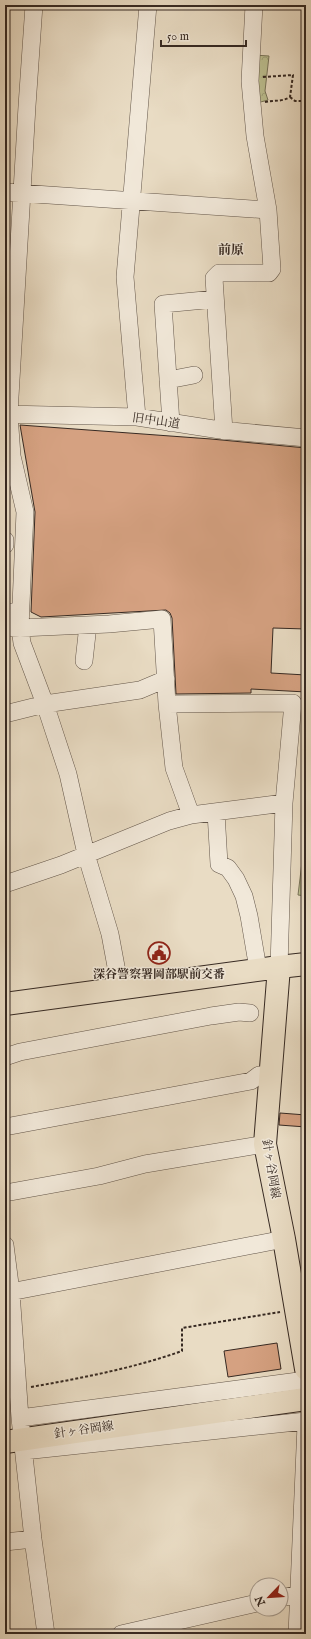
<svg xmlns="http://www.w3.org/2000/svg" width="311" height="1639" viewBox="0 0 311 1639" font-family="'IM FELL English','Noto Serif JP',serif">
<style>
.park{fill:url(#park-crowns);stroke:#797459}
.building{fill:#d5a181;stroke:#362922}
.lines{fill:none;stroke-linecap:round;stroke-linejoin:round}
.minor-casing{stroke:#63564a;stroke-width:18}
.major-casing{stroke:#362922;stroke-width:24}
.path{stroke:#362922;stroke-width:2;stroke-dasharray:3 2;stroke-linecap:butt}
.minor{stroke:#f1e8d9;stroke-width:17}
.major{stroke:#e9dcc4;stroke-width:22}
.rail{stroke:#362922;stroke-width:3;stroke-dasharray:7 7;stroke-linecap:butt}
.labels{text-anchor:middle;dominant-baseline:central;stroke-width:3;stroke-linejoin:round;paint-order:stroke}
.street-label{font-size:12px;fill:#362922;stroke:#f1e8d9}
.poi-label{font-size:12px;font-weight:bold;fill:#362922;stroke:#f1e8d9}
.neighbourhood-label{font-size:13px;font-weight:bold;fill:#362922;stroke:#f1e8d9}
</style>
<defs>
<pattern id="park-crowns" width="20" height="18" patternUnits="userSpaceOnUse"><rect width="20" height="18" fill="#bcbf90"/><path d="M2 6a3 3 0 1 1 6 0M12 15a3 3 0 1 1 6 0" fill="none" stroke="#a2a47c"/></pattern>
</defs>
<rect width="100%" height="100%" fill="#e9dcc4"/>
<filter id="stains"><feTurbulence type="fractalNoise" baseFrequency=".005" numOctaves="4"/><feColorMatrix values="0 0 0 0 .2 0 0 0 0 .09 0 0 0 0 .02 0 0 0 .5 -.17"/></filter>
<radialGradient id="worn" r=".72"><stop offset=".6" stop-color="#630" stop-opacity="0"/><stop offset="1" stop-color="#630" stop-opacity=".3"/></radialGradient>
<path class="park" d="M254 55 269 56 265 91 268 100 257 103Z
M306 829V896L298 895Z"/>
<path class="building" d="M20 425 211 439 306 448V542H304L306 629 273 628 271 673 306 675V692L251 689V693L176 694 172 618 170 613 166 610 41 617 31 612 35 512Z
M280 1113 306 1115V1127L279 1125Z
M277 1343 281 1369 228 1377 224 1351Z"/>
<g class="lines">
<g class="minor-casing">
<path id="minor" d="M34 5 27 106 9 414 12 456 25 512 20 628 22 643 45 704 68 774 86 854 110 934 120 988
M5 192 268 210
M168 380 194 375
M5 414 137 417 220 430 306 438
M137 417 125 277 148 5
M171 423 163 304 215 299
M224 431 214 278 219 273H269L272 269 268 210 255 136 250 81 254 5
M5 545V540
M5 612H20
M5 627 20 628 109 624 162 619 167 704 174 768 191 815
M84 661 88 625
M167 704 293 703 284 803 279 967
M5 714 45 704 140 690 166 679
M216 812 219 864 228 868 236 879 244 896 249 916 258 969
M5 884 61 865 169 821 191 815 284 803
M5 1057 20 1052 211 1016 239 1012 250 1013
M5 1127 251 1081 259 1075
M5 1193 99 1176 145 1164 265 1144
M5 1245 11 1292 20 1418
M5 1293 284 1239
M24 1451 306 1421
M5 1542 33 1539
M281 1598 299 1594
M46 1634 33 1539 20 1418 306 1380
M121 1634 257 1603
M297 1634 306 1425"/>
</g>
<g class="major-casing">
<path id="major" d="M279 967 265 1144 284 1239 306 1369
M5 1004 279 967 306 964
M5 1442 306 1399"/>
</g>
<path class="path" d="M263 77 293 75 290 97C282 102 274 100 265 102
M290 97 295 101H306
M31 1387C82 1378 134 1368 182 1351V1328L280 1312"/>
<use href="#minor" class="minor"/>
<use href="#major" class="major"/>
<path class="rail" d="M305 1634 306 1618"/>
</g>
<defs>
<g id="civic-ring" transform="scale(1.15)"><circle r="9.5" fill="#f1e8d9" stroke="#8f2418" stroke-width="1.5"/><path d="M-.6-6.5H3V-4.5H.6V-3L4-1V1h2V6H-6V1h2V-1L-.6-3ZM-1.2 2.5V6h2.4V2.5Z" fill="#8f2418"/></g>
</defs>
<g fill-rule="evenodd">
<use href="#civic-ring" x="159" y="953"/>
</g>
<g class="labels">
<g class="street-label">
<text transform="translate(156 421) rotate(8)">旧中山道</text>
<text transform="translate(271 1169) rotate(81)">針ヶ谷岡線</text>
<text transform="translate(84 1430) rotate(-8)">針ヶ谷岡線</text>
</g>
<g class="poi-label">
<text x="159" y="974">深谷警察署岡部駅前交番</text>
</g>
<g class="neighbourhood-label">
<text x="231" y="250">前原</text>
</g>
</g>
<rect width="311" height="1639" fill="none" stroke="#e9dcc4" stroke-width="20"/>
<rect x="6" y="6" width="299" height="1627" fill="none" stroke="#362922" stroke-width="2"/>
<rect x="10" y="10" width="291" height="1619" fill="none" stroke="#362922"/>
<g transform="translate(269 1597) rotate(245)"><circle r="19" fill="#f1e8d9" stroke="#a69c90"/>
<path d="M0-3L7 15L0 10L-7 15Z" fill="#8f2418"/>
<text y="-6" font-size="11" font-weight="bold" text-anchor="middle" fill="#362922">N</text>
</g>
<path d="M161 40v6h85v-6" fill="none" stroke="#362922" stroke-width="2"/>
<text x="167" y="40" font-size="12" fill="#362922" stroke="#f1e8d9" stroke-width="3" paint-order="stroke">50 m</text>
<rect width="100%" height="100%" filter="url(#stains)"/>
<rect width="100%" height="100%" fill="url(#worn)"/>
</svg>
